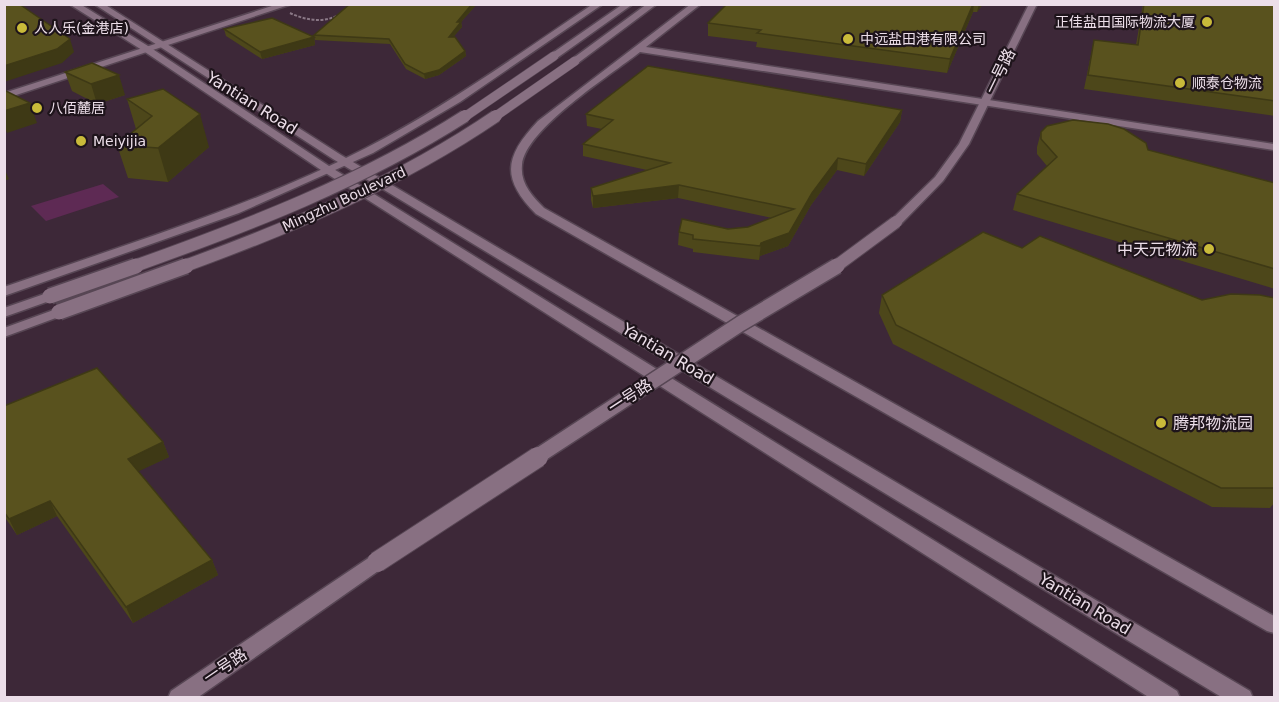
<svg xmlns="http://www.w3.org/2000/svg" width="1279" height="702" viewBox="0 0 1279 702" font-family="'DejaVu Sans','Noto Sans SC',sans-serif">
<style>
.green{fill:#5e2a54}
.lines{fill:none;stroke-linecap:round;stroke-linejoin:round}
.minor-casing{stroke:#574654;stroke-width:3}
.tertiary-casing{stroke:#574654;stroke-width:3}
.secondary-casing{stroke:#574654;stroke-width:3}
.path{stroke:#897785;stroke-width:2;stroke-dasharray:3 1.5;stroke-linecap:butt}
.minor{fill:#887082;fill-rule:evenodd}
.tertiary{fill:#887082;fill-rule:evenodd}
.secondary{fill:#887082;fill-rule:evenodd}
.tertiary-bridge-far3-casing{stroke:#574654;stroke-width:10;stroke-linecap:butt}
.tertiary-bridge-far2-casing{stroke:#574654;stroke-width:14;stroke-linecap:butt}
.tertiary-bridge-far1-casing{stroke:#574654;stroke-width:18;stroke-linecap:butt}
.tertiary-bridge-casing{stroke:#574654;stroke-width:22;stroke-linecap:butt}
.tertiary-bridge-far3{stroke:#887082;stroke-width:9}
.tertiary-bridge-far2{stroke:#887082;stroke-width:12}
.tertiary-bridge-far1{stroke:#887082;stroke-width:15}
.tertiary-bridge{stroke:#887082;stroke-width:20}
.wall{fill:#4d471a}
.shaded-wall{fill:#3e3915}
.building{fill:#59521e;stroke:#3e3915;stroke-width:1.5}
.poi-dot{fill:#c9ba3a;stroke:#1e141b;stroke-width:2}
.labels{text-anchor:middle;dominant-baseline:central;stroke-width:4.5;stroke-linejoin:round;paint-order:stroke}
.far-poi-label{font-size:14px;fill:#ecdee9;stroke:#1e141b;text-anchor:start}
.far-street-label{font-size:14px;fill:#ecdee9;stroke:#1e141b}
.street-label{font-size:16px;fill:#ecdee9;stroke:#1e141b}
.poi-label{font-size:16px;fill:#ecdee9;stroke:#1e141b;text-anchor:end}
</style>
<rect width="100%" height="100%" fill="#3d2838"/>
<path class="green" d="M103 184 119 197 46 221 31 206Z"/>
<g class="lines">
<g class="minor-casing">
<path id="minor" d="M278 4H292L4 99V93Z
M691 4H701L646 47 1274 144V150L640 52C611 75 525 129 522 165 520 183 532 196 544 208L1274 616V633L1267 631 536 214C500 178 505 156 538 121Z"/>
</g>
<g class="tertiary-casing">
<path id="tertiary" d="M69 4H80L148 46 332 168 1177 691 1180 698H1150L324 172 142 50Z
M94 4H104L341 155 1250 691 1253 698H1223L333 159Z
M623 4H633L557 58H551V54Z
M647 4H657L578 63H572V59Z
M1029 4H1037L969 144 943 181 900 225H892L890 222 892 219 935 177 959 144Z
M50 292 57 296 55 299 4 317V308Z
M59 308 66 312 64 315 4 337V328Z
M377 555 384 557 387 562 384 567 197 698H168L171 691 370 557Z"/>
</g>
<g class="secondary-casing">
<path id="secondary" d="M593 4H603L460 102 373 153 239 213 4 296V287C126 244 251 207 366 148 445 107 519 54 593 4Z"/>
</g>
<path class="path" d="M290 13C305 20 321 23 337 16"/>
<use href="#minor" class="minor"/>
<use href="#tertiary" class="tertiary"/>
<use href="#secondary" class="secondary"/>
<g class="tertiary-bridge-far3-casing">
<path id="tertiary-bridge-far3" d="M463 118 554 56
M493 118 575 61"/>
</g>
<g class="tertiary-bridge-far2-casing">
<path id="tertiary-bridge-far2" d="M132 267C247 226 362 182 465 116
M182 267C292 227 399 182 496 116
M835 267 896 222"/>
</g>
<g class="tertiary-bridge-far1-casing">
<path id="tertiary-bridge-far1" d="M50 296 136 266
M59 312 186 266
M535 458 740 324 837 266"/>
</g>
<g class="tertiary-bridge-casing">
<path id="tertiary-bridge" d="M377 562 538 457"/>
</g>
<use href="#tertiary-bridge-far3" class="tertiary-bridge-far3"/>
<use href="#tertiary-bridge-far2" class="tertiary-bridge-far2"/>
<use href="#tertiary-bridge-far1" class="tertiary-bridge-far1"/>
<use href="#tertiary-bridge" class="tertiary-bridge"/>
</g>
<path class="wall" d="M350 4H477L461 22 462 27 453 37 465 51 466 56 439 75 425 79 406 69 390 44 315 40 314 35Z
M727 4H983L977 12H973L947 73 756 47 757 42 708 36V23Z
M1143 4H1275V116L1084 89 1094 40 1136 45Z
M224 29 314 37 315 45 262 59 226 36Z
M65 72 125 95 97 104 72 91Z
M127 99 209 147 168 182 128 178 117 145 136 129Z
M902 110 900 122 864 176 837 170 811 205 788 246 760 256 759 260 693 252V249L678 245 679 232 748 227 772 218 678 198 593 208 591 200V188L647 170 583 156V144L602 129 587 126 586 114Z
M1041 132 1148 150 1275 183V289L1013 210 1017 194 1047 166 1037 154V147Z
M1022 248 1202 300 1275 298V502L1270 508 1212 507 893 344 879 313 882 295Z
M4 406 163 442 169 457 138 471 212 560 218 575 133 623 57 516 17 535 4 516Z"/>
<path class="shaded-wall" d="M472 4H477L461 22 462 27 450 41 449 37 457 22Z
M973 4H974L973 12 947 73 950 59Z
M979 4H983L977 12Z
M314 37 315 45 262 59 260 52Z
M70 39 74 52 62 63 4 82V66Z
M465 51 466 56 439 75 425 79 424 74Z
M119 75 125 95 97 104 91 84Z
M30 103 37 123 7 133 4 126V111Z
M902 110 900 122 864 176 866 164Z
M200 114 209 147 168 182 158 148Z
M838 158 837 170 811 205 788 246 760 256 759 260 761 243 812 193Z
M4 168 9 179 4 181Z
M679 185 678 198 593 208V196Z
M163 442 169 457 133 474 128 459Z
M50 501 57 516 17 535 9 519Z
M212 560 218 575 133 623 126 607Z"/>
<path class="building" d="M4 4H19L70 39 57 49 4 66Z
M350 4H472L457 22H461L449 37H455L465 51 439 70 424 74 405 64 389 39 314 35Z
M727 4H973L950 59 757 33 761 30 708 23Z
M1144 4H1275V101L1088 75 1094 40 1138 45Z
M272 18 314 37 260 52 224 29Z
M92 63 119 75 91 84 65 72Z
M648 66 902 110 866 164 838 158 812 193 789 233 761 243 760 246 693 239V235L679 232 682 219 728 229 748 227 794 209 679 185 593 196 591 188 670 163 583 144 613 120 586 114Z
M163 89 200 114 158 148 117 145 152 116 127 99Z
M4 90 30 103 4 111Z
M1073 120 1108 124 1124 129 1146 143 1148 150 1275 183V269L1017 194 1057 157 1041 139V132L1047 126Z
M983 232 1022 248 1040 236 1202 300 1231 294 1260 295 1275 298V488H1221L896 325 882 295Z
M97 368 163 442 128 459 212 560 126 607 50 501 9 519 4 512V406Z"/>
<g class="poi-dot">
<circle cx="1207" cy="22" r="6"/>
<circle cx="22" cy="28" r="6"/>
<circle cx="848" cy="39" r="6"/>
<circle cx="1180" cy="83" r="6"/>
<circle cx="37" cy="108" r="6"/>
<circle cx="81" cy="141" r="6"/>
<circle cx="1209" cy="249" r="6"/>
<circle cx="1161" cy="423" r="6"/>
</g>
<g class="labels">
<g class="far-poi-label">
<text x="1195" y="22" text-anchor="end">正佳盐田国际物流大厦</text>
<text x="34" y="28">人人乐(金港店)</text>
<text x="860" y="39">中远盐田港有限公司</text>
<text x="1192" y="83">顺泰仓物流</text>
<text x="49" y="108">八佰麓居</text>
<text x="93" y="141">Meiyijia</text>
</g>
<g class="far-street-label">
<text transform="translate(344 199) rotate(-25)">Mingzhu Boulevard</text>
</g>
<g class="street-label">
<text transform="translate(1000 71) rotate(-64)">一号路</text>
<text transform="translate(252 103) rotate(32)">Yantian Road</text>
<text transform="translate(668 354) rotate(31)">Yantian Road</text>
<text transform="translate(630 396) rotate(-33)">一号路</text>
<text transform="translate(1085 604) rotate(31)">Yantian Road</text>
<text transform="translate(225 666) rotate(-34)">一号路</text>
</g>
<g class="poi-label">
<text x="1197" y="249">中天元物流</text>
<text x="1173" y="423" text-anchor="start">腾邦物流园</text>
</g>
</g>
<rect width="1279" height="702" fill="none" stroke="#ecdee9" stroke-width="12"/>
</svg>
